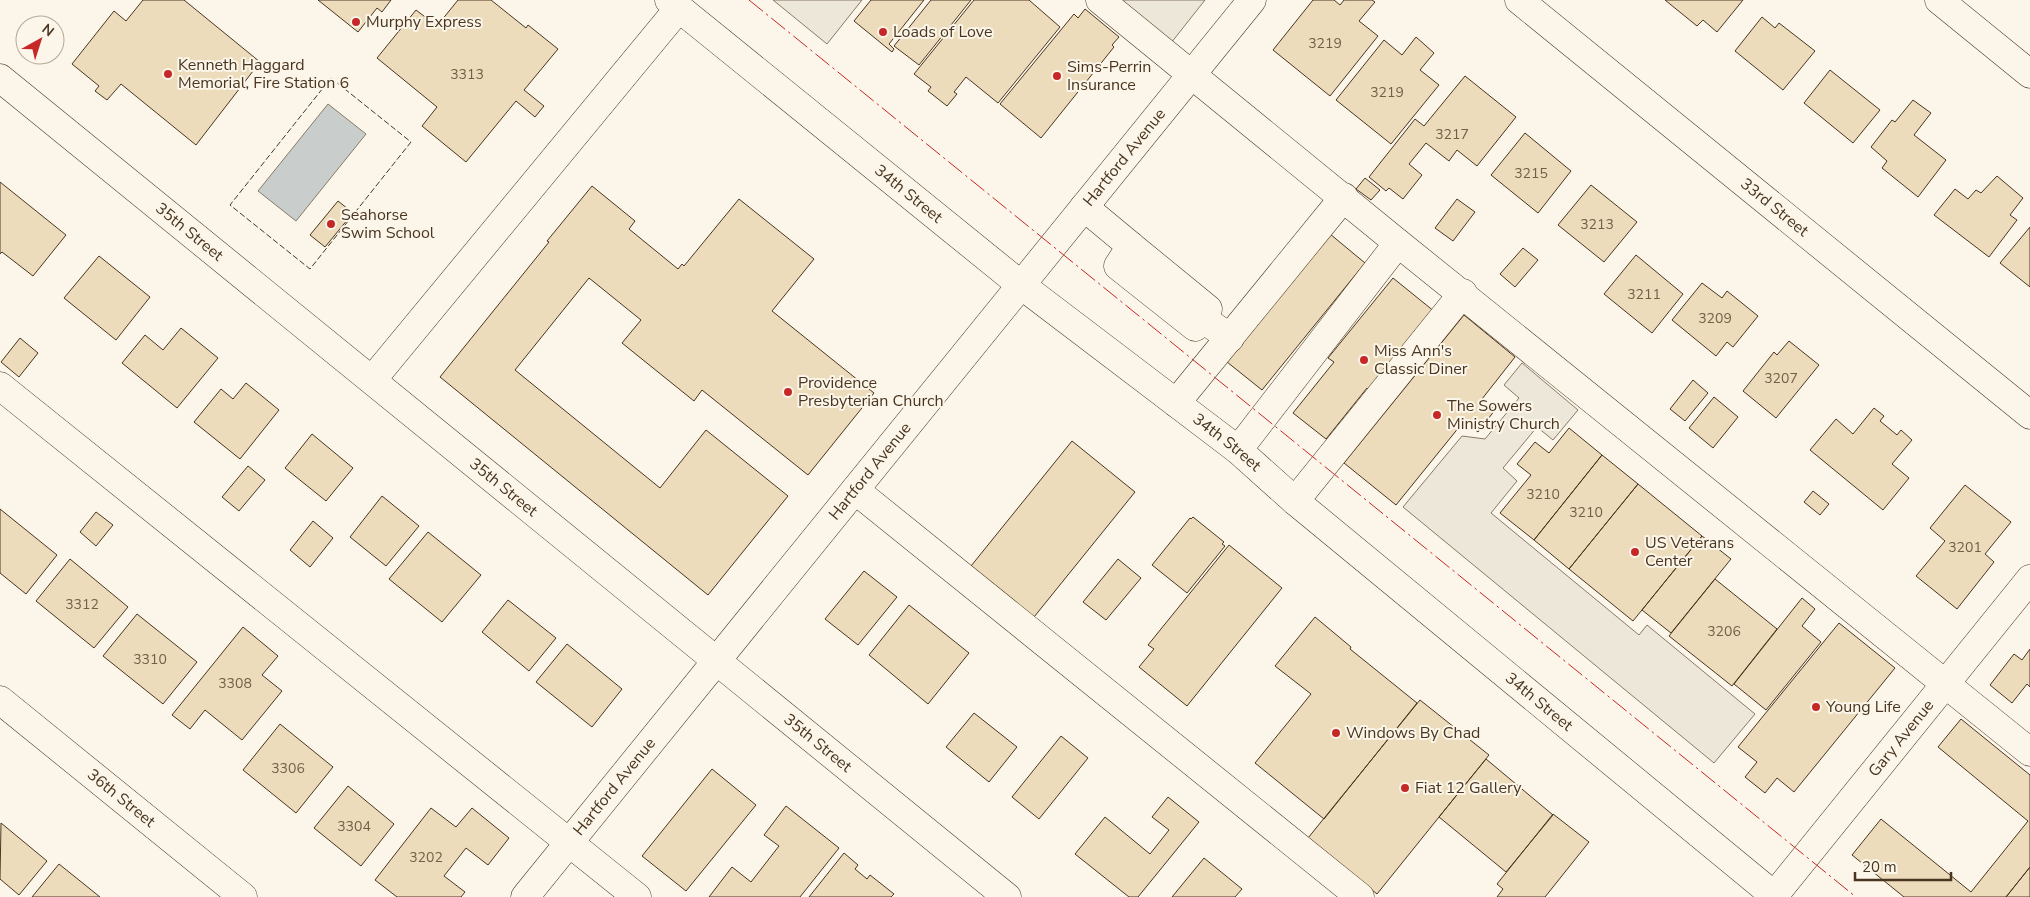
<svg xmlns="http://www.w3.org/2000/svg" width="2030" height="897" viewBox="0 0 2030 897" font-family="'Nunito Sans',sans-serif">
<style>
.parking{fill:#ede7d9;stroke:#887966}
.water{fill:#c9cecd;stroke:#887966}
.building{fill:#ecdcbc;stroke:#4a3520}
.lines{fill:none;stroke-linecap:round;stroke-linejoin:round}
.minor-casing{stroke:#4a3520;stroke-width:29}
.major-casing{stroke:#4a3520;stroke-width:29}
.minor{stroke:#fbf6e9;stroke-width:28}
.major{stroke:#fbf6e9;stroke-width:28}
.fence{stroke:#4a3520;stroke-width:1;stroke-dasharray:6 2.5;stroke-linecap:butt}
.power{stroke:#c62828;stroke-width:1;stroke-dasharray:18 4 2.5 4;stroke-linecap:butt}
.poi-dot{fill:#c62828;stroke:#fbf6e9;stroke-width:2}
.labels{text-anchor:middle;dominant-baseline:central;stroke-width:4;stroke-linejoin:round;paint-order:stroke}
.number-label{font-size:14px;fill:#725f47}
.poi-label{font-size:16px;fill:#4a3520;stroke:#fbf6e9;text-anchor:start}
.street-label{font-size:16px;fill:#4a3520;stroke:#fbf6e9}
</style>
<rect width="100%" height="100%" fill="#fbf6e9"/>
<path class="parking" d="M773 0H862L827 44Z
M1116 0H1205L1171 43Z
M1522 363 1578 410 1553 440 1537 427 1503 468 1517 481 1491 513 1639 635 1647 625 1755 714 1714 763 1403 507 1462 436 1485 439 1519 398 1504 385Z"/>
<path class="water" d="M328 104 366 134 296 221 258 191Z"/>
<path class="building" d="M143 0H184L260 62 196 145 121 84 107 100 95 91 99 86 72 64 114 11 126 21Z
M318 0H391L382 12 377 8 358 32Z
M458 0H491L526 28 528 25 558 49 524 90 544 106 535 117 516 101 466 162 422 126 437 107 377 58 416 10 437 26Z
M871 0H924L889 44 894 49 892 52 854 21Z
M931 0H971L919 65 894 46Z
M974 0H1029L1060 27 998 103 966 77 954 92 957 94 947 106 928 91 931 87 914 74Z
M1313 0H1334L1340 5 1344 0H1372L1375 2 1359 21 1378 36 1330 96 1273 50Z
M1665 0H1743L1717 32 1703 20 1697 26Z
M1085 9 1119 37 1112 45 1114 47 1041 138 1000 104 1074 14 1078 18Z
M1762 17 1775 28 1779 23 1815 51 1783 90 1735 51Z
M1416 37 1434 53 1420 70 1439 85 1391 144 1336 100 1384 40 1402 55Z
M1830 70 1880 110 1853 143 1804 103Z
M1465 76 1516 117 1477 166 1457 150 1449 161 1426 143 1409 164 1422 175 1403 199 1389 188 1386 191 1369 177 1415 119 1424 126Z
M1913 100 1931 113 1914 135 1946 160 1918 197 1882 168 1887 161 1871 147 1892 120 1895 122Z
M1525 133 1571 171 1538 213 1491 175Z
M1997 176 2023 198 2010 215 2017 220 1989 257 1934 215 1955 189 1968 199 1976 190 1981 193Z
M1365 178 1380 190 1371 200 1356 189Z
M0 182 66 235 33 276 2 252 0 254Z
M1591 185 1637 222 1604 262 1558 225Z
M592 186 635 221 629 229 678 269 682 264 684 266 739 199 814 259 772 311 874 393 808 475 702 390 694 401 622 343 641 320 589 278 515 370 660 488 706 430 788 496 708 595 440 377 549 242 547 241Z
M1457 199 1475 212 1453 241 1435 228Z
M338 201 353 213 325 247 310 235Z
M2030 227V287L2000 263Z
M1330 234 1365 263 1262 390 1227 362Z
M1523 248 1538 260 1515 287 1500 274Z
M1636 255 1683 294 1652 333 1604 294Z
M99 256 150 297 116 340 64 298Z
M1393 278 1435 312 1370 392 1367 388 1326 439 1293 413 1334 362 1328 358Z
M1702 283 1722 298 1727 291 1758 316 1733 347 1727 342 1716 356 1672 320Z
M1464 315 1515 357 1482 399 1495 410 1478 432 1464 421 1396 505 1344 463Z
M181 328 218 358 177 408 122 363 145 335 163 350Z
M20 338 38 353 19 377 1 362Z
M1789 341 1819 365 1776 418 1743 391 1774 352 1777 355Z
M1693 380 1708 393 1685 421 1670 409Z
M246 383 279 410 240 459 194 422 221 389 233 399Z
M1714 397 1738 417 1713 448 1689 428Z
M1874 408 1884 416 1880 421 1897 435 1901 430 1912 440 1892 464 1909 478 1883 510 1810 450 1836 419 1853 434Z
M1569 428 1602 455 1534 540 1500 513 1531 475 1517 464 1535 442 1549 453Z
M312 434 353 468 326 501 285 468Z
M1072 441 1135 492 1034 617 971 566Z
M1602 455 1638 484 1569 569 1534 540Z
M248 466 265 480 239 511 222 497Z
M1638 484 1702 536 1633 621 1569 569Z
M1965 485 2011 522 1985 554 1994 562 1957 609 1916 576 1945 541 1930 528Z
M1813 491 1829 504 1820 515 1804 502Z
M382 496 419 526 386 566 350 537Z
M0 509 57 555 26 594 0 573Z
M96 512 113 525 96 546 80 532Z
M1193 517 1224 542 1222 544 1225 546 1187 593 1152 565 1190 518 1191 519Z
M313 521 333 538 310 567 290 550Z
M428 532 481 575 442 622 389 579Z
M1702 536 1731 559 1671 633 1642 610Z
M1229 545 1282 588 1187 706 1139 667 1154 649 1148 645Z
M70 559 128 607 94 648 36 601Z
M1118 559 1141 578 1106 620 1083 602Z
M864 571 897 597 858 645 825 619Z
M1715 579 1777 629 1732 686 1669 636Z
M1802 598 1815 609 1802 626 1821 642 1766 710 1734 684Z
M508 600 556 638 529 671 482 632Z
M909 605 969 653 928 704 869 655Z
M137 614 197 662 163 704 103 656Z
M1315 617 1351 647 1350 649 1417 703 1324 819 1255 763 1311 694 1275 666Z
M1839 623 1895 668 1794 792 1777 778 1765 793 1745 777 1757 762 1738 747Z
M243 627 278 656 262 675 282 691 242 740 205 710 190 729 172 715Z
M567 644 622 689 592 727 536 682Z
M2030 649V687L2027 684 2012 703 1990 685 2014 654 2022 660Z
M1420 700 1489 755 1377 894 1308 838Z
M974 713 1017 747 989 782 946 747Z
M1961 719 2030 775V867L2006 897H1904L1852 855 1881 819 1971 892 2028 821 1938 747Z
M280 724 333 767 296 813 243 770Z
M1061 736 1088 758 1039 819 1012 797Z
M1486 759 1553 815 1506 872 1439 817Z
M712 769 756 805 686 891 642 856Z
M348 786 394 824 361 866 314 828Z
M1168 797 1199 822 1138 897H1129L1075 854 1105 817 1150 854 1169 830 1152 817Z
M786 806 839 848 800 897H709L732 867 751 882 779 846 764 835Z
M431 808 456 827 472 808 509 838 488 865 466 848 444 876 465 892 461 897H397L375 880Z
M1553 814 1589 842 1545 897H1497L1503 889 1497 884Z
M1 823 47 861 19 895 0 879Z
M844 853 858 865 855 869 867 879 870 875 894 894 891 897H809Z
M1204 858 1242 889 1235 897H1172Z
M59 864 100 897H32Z
M2030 867V897H2006Z"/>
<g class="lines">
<g class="minor-casing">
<g id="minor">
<path d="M1100 0 1398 243 2030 752"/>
<path id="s1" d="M1519 0 2030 415"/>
<path d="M1939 0 2030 74"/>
<path id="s2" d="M0 78 1007 897"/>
<path d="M1084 207 1131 246 1118 266 1195 327 1202 318 1230 338"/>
<path d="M1131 246 1208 309 1202 318"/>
<path d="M372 380 679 8"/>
<path d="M0 386 637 897"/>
<path d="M1176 403 1344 197"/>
<path d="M1238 450 1398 243"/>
<path d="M855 490 1360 897"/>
<path d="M1295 501 1463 293"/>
<path id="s3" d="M0 700 243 897"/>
<path id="s4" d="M525 897 1252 0"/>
<path id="s5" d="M1773 897 2030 579"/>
</g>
</g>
<g class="major-casing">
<g id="major">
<path id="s6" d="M669 0 1021 285 1238 450 1295 501 1776 897"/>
</g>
</g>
<use href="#minor" class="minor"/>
<use href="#major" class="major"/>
<path class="fence" d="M331 78 411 142 310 269 230 205Z"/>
<path class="power" d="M749 0 1856 897"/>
</g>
<g class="poi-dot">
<circle cx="356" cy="22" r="5"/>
<circle cx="883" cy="32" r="5"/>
<circle cx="168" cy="74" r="5"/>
<circle cx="1057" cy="76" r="5"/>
<circle cx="331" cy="224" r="5"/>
<circle cx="1364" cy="360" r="5"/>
<circle cx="788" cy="392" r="5"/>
<circle cx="1437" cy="415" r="5"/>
<circle cx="1635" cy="552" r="5"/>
<circle cx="1816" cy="707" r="5"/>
<circle cx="1336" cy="733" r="5"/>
<circle cx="1405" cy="788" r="5"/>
</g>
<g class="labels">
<g class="number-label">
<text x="1325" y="43">3219</text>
<text x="467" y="74">3313</text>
<text x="1387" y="92">3219</text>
<text x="1452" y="134">3217</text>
<text x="1531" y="173">3215</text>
<text x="1597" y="224">3213</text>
<text x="1644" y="294">3211</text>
<text x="1715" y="318">3209</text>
<text x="1781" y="378">3207</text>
<text x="1543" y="494">3210</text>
<text x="1586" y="512">3210</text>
<text x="1965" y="547">3201</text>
<text x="82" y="604">3312</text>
<text x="1724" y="631">3206</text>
<text x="150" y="659">3310</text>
<text x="235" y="683">3308</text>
<text x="288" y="768">3306</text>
<text x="354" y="826">3304</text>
<text x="426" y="857">3202</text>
</g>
<g class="poi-label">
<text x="366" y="22">Murphy Express</text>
<text x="893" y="32">Loads of Love</text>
<text x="178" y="65">Kenneth Haggard<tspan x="178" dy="18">Memorial, Fire Station 6</tspan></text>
<text x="1067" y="67">Sims-Perrin<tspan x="1067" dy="18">Insurance</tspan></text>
<text x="341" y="215">Seahorse<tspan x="341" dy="18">Swim School</tspan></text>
<text x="1374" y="351">Miss Ann's<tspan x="1374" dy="18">Classic Diner</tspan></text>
<text x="798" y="383">Providence<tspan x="798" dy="18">Presbyterian Church</tspan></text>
<text x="1447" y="406">The Sowers<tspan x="1447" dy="18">Ministry Church</tspan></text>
<text x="1645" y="543">US Veterans<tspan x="1645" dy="18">Center</tspan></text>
<text x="1826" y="707">Young Life</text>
<text x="1346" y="733">Windows By Chad</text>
<text x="1415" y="788">Fiat 12 Gallery</text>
</g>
<g class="street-label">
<text stroke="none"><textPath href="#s4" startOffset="952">Hartford Avenue</textPath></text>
<text stroke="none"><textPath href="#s6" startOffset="308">34th Street</textPath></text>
<text stroke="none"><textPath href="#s1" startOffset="329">33rd Street</textPath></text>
<text stroke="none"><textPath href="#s2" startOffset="244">35th Street</textPath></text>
<text stroke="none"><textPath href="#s6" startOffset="712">34th Street</textPath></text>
<text stroke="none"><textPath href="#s4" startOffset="548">Hartford Avenue</textPath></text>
<text stroke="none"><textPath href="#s2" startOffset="649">35th Street</textPath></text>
<text stroke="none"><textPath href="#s6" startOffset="1118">34th Street</textPath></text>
<text stroke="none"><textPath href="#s5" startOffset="204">Gary Avenue</textPath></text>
<text stroke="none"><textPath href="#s2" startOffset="1054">35th Street</textPath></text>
<text stroke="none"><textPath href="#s4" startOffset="142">Hartford Avenue</textPath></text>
<text stroke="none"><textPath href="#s3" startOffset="156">36th Street</textPath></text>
</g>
</g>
<g transform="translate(40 40) rotate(39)"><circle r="24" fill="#fbf6e9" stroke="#b4a999"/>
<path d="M0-4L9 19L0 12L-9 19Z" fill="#c62828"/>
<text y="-8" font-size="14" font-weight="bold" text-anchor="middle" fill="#4a3520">N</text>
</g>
<path d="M1855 872v8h96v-8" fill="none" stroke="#4a3520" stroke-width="2.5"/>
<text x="1862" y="872" font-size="15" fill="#4a3520" stroke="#fbf6e9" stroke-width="4" paint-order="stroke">20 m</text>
</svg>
